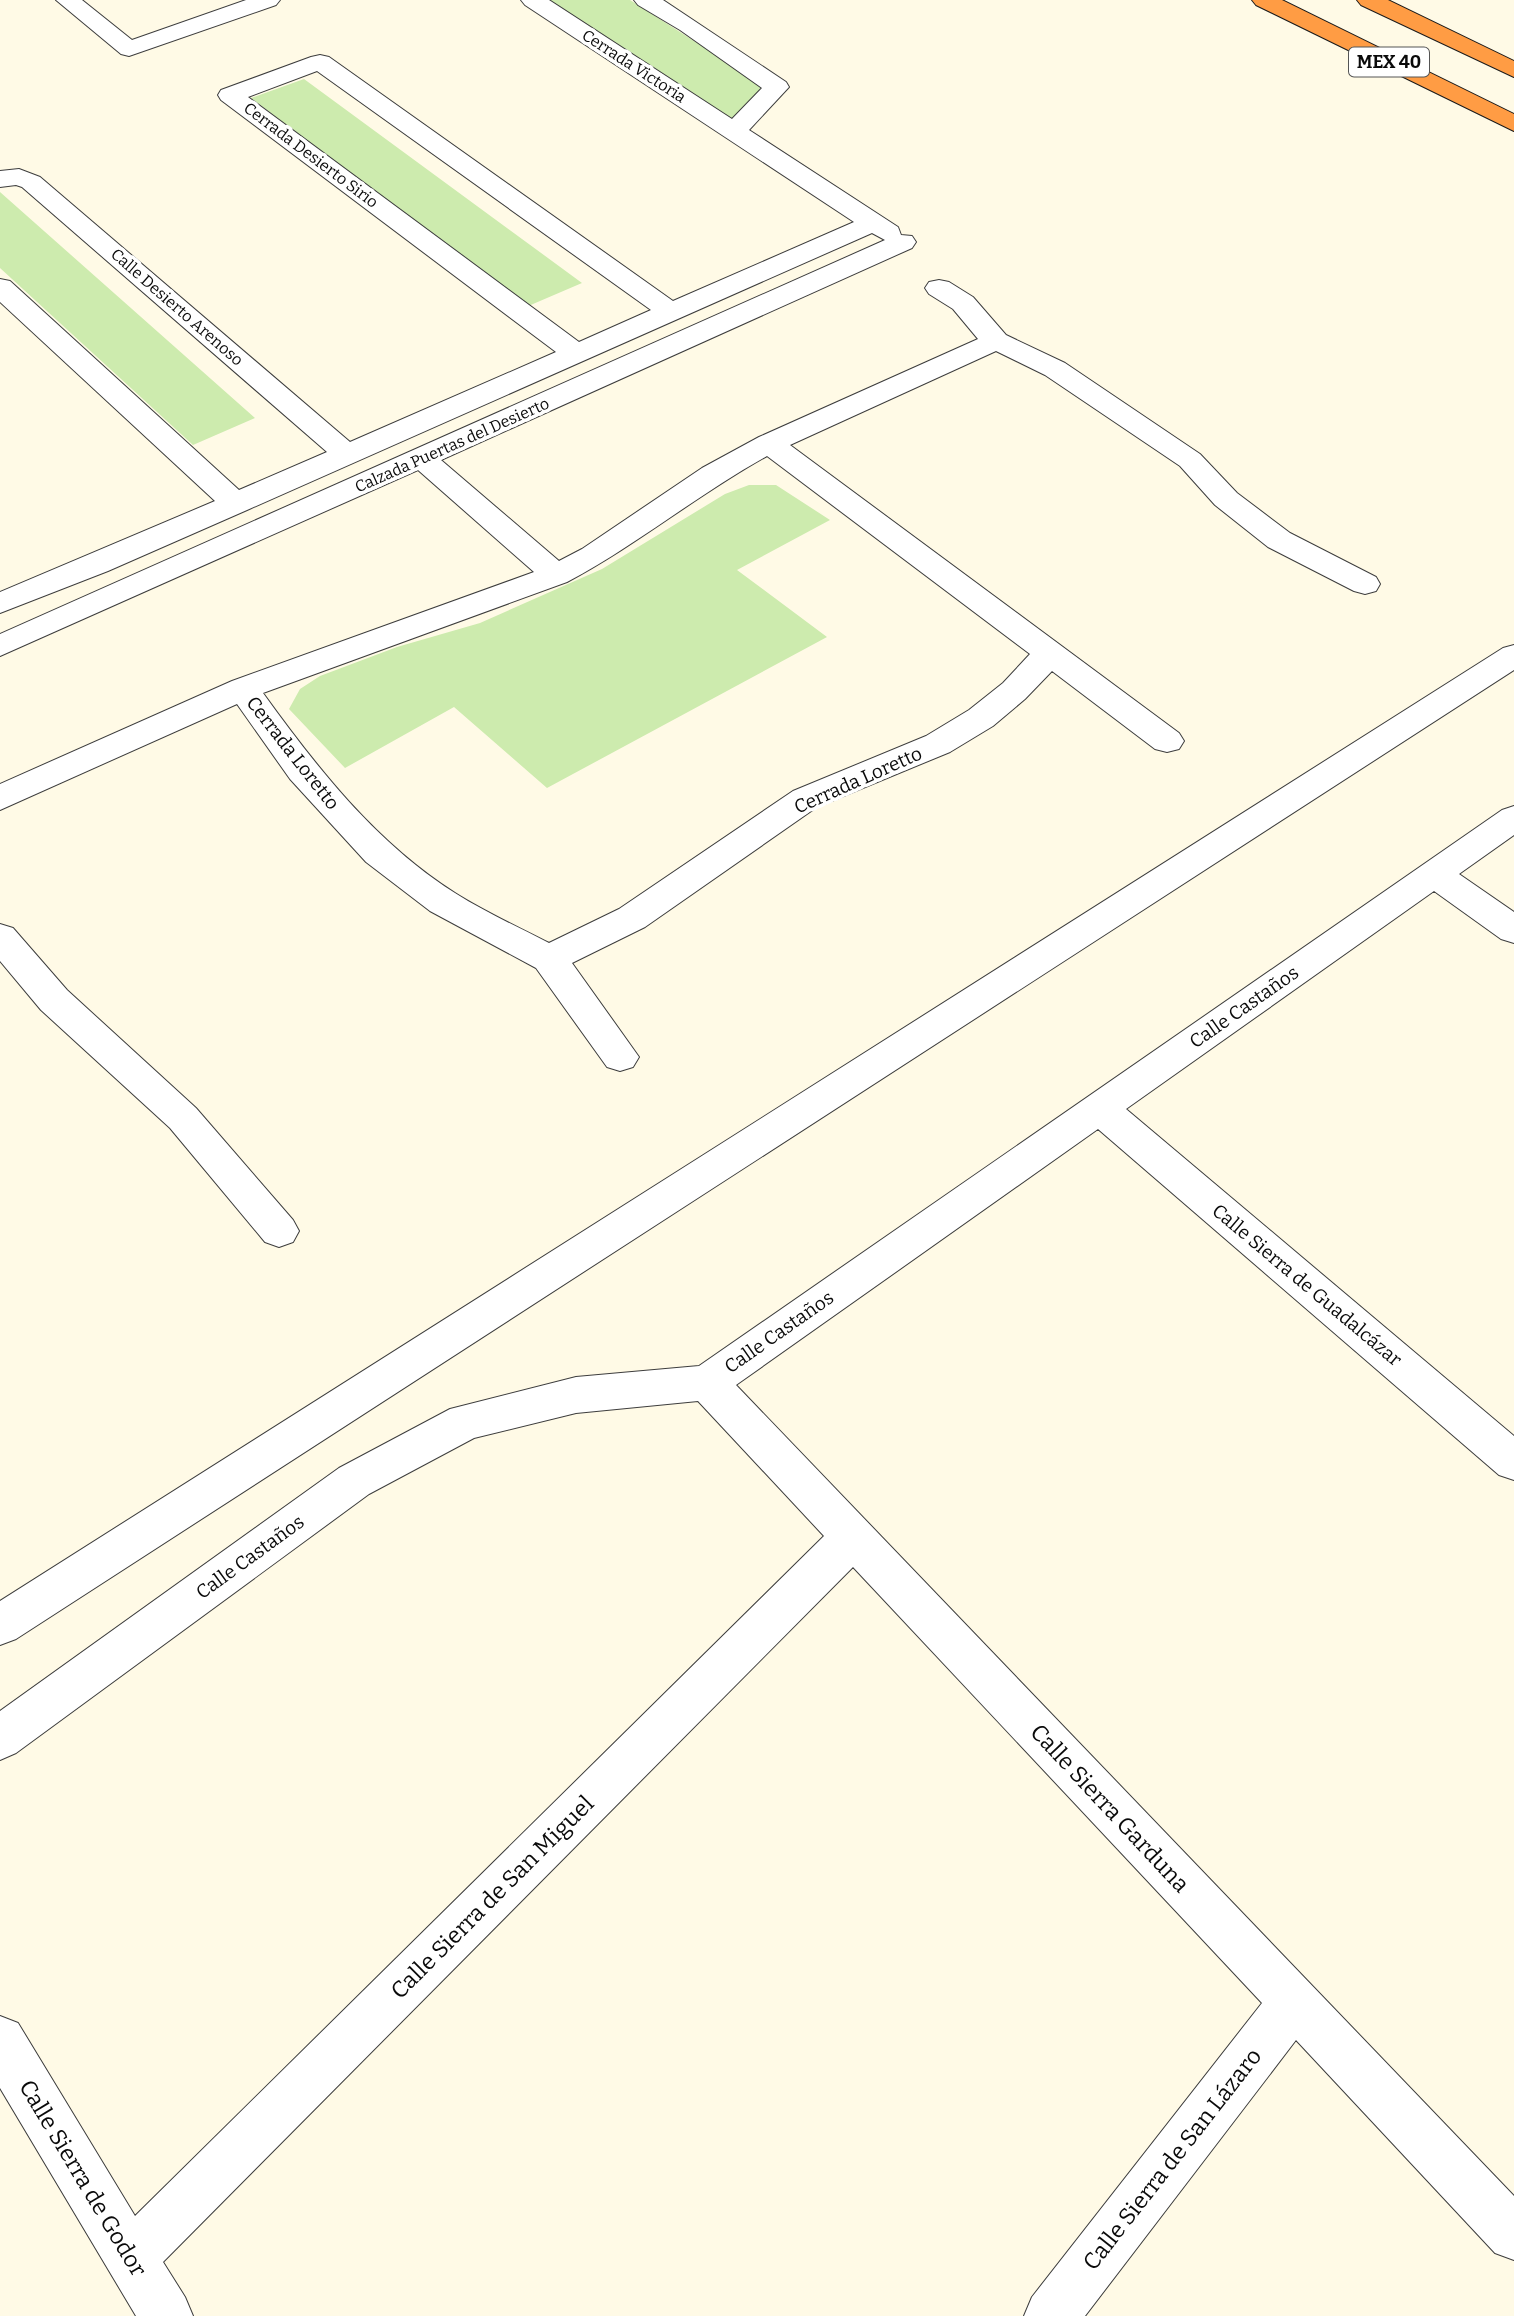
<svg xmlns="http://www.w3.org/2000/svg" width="1514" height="2316" viewBox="0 0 1514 2316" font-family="Bitter,serif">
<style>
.green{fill:#cdebae}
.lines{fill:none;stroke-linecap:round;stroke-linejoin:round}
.minor-casing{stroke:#3d3d3d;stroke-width:2}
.highway-casing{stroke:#1b1b1b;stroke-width:2}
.minor{fill:#fff;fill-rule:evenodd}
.highway{fill:#ff9c44;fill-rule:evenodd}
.labels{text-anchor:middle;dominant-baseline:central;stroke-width:7;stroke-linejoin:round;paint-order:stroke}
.far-street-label{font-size:16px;fill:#0a0a0a;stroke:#fff}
.shield{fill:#fff;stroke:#545454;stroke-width:2}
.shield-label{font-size:18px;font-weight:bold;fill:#0a0a0a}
.street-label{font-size:19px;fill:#0a0a0a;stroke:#fff}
.near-street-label{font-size:23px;fill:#0a0a0a;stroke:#fff}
</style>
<rect width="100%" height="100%" fill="#fffae6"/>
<path class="green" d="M540 0H630L766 87 729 121Z
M304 79 582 283 526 307 251 98Z
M0 192 255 418 193 445 0 268Z
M749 485H776L830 520 737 570 827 637 547 788 454 707 345 768 289 709 300 689 320 676 397 647 480 623 602 569 725 494Z"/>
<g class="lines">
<g class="minor-casing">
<path id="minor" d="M56 0H82L132 40 246 0H280L276 5 129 56 121 54Z
M521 0H549L732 119 762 88 680 30 638 5 634 0H663L786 82 789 87 749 130 898 227 901 235 912 236 916 242 912 248 441 460 559 561 582 549 702 468 759 437 978 339 953 309 929 294 925 288 929 282 939 280 949 282 973 297 1006 335 1065 363 1200 454 1237 493 1290 533 1376 577 1380 584 1376 591 1365 594 1354 591 1268 547 1215 505 1180 466 1045 375 996 351 790 445 1179 733 1184 741 1179 749 1167 752 1155 749 1052 671 1025 699 993 726 950 752 817 807 645 927 572 963 639 1057 633 1067 620 1071 607 1067 536 968 430 911 366 862 290 779 237 704 0 810V784L232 681 534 572 418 470 0 656V634L885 240 872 233 247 510 108 571 0 613V592L215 501 0 302V279L10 281 239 490 327 452 22 187 16 185 0 187V171L19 169 40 177 350 442 556 352 221 100 218 95 221 90 311 57 320 55 329 57 673 301 854 222 525 5ZM317 71 651 310 579 342 248 97ZM767 456 1030 654 1003 683 969 710 926 736 793 791 619 909 549 943C518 927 485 912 455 893 376 843 317 768 263 693L567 582C637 545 698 494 767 456Z
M1514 645V670L16 1639 0 1645V1601L1503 648Z
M1514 806V835L1459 874 1514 912V943L1501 939 1434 891 1126 1109 1514 1436V1480L1499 1475 1098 1129 736 1385 1514 2196V2260L1495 2253 1296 2040 1085 2316H1024L1032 2297 1262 2003 853 1567 163 2262 185 2297 193 2316H136L0 2088V2016L18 2023 135 2216 824 1536 698 1401 576 1413 474 1438 369 1494 16 1753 0 1760V1711L339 1468 450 1409 576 1377 699 1366 1502 810Z
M0 924 13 928 67 990 196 1108 293 1220 299 1231 293 1242 279 1247 265 1242 170 1128 41 1010 0 961Z"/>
</g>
<g class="highway-casing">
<path id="highway" d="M1252 0H1282L1514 114V131L1256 5Z
M1357 0H1388L1514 61V77L1361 5Z"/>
</g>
<use href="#minor" class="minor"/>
<use href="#highway" class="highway"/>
</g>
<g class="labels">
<g class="far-street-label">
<text transform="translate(634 66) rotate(33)">Cerrada Victoria</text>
<text transform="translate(311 155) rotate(37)">Cerrada Desierto Sirio</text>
<text transform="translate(177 307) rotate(41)">Calle Desierto Arenoso</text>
<text transform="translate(452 445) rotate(-24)">Calzada Puertas del Desierto</text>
</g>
<rect class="shield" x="1349" y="47.5" width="80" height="29" rx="5"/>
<g class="shield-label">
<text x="1389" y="62">MEX 40</text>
</g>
<g class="street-label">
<text transform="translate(293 753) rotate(52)">Cerrada Loretto</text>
<text transform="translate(858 780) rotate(-24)">Cerrada Loretto</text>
<text transform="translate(1244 1007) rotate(-35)">Calle Castaños</text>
<text transform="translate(1307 1285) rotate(40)">Calle Sierra de Guadalcázar</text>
<text transform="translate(779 1332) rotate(-35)">Calle Castaños</text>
<text transform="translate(250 1557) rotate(-36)">Calle Castaños</text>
</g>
<g class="near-street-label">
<text transform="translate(1110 1808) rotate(47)">Calle Sierra Garduna</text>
<text transform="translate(492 1897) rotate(-45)">Calle Sierra de San Miguel</text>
<text transform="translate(1172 2159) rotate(-52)">Calle Sierra de San Lázaro</text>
<text transform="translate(83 2178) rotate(59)">Calle Sierra de Godor</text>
</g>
</g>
</svg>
